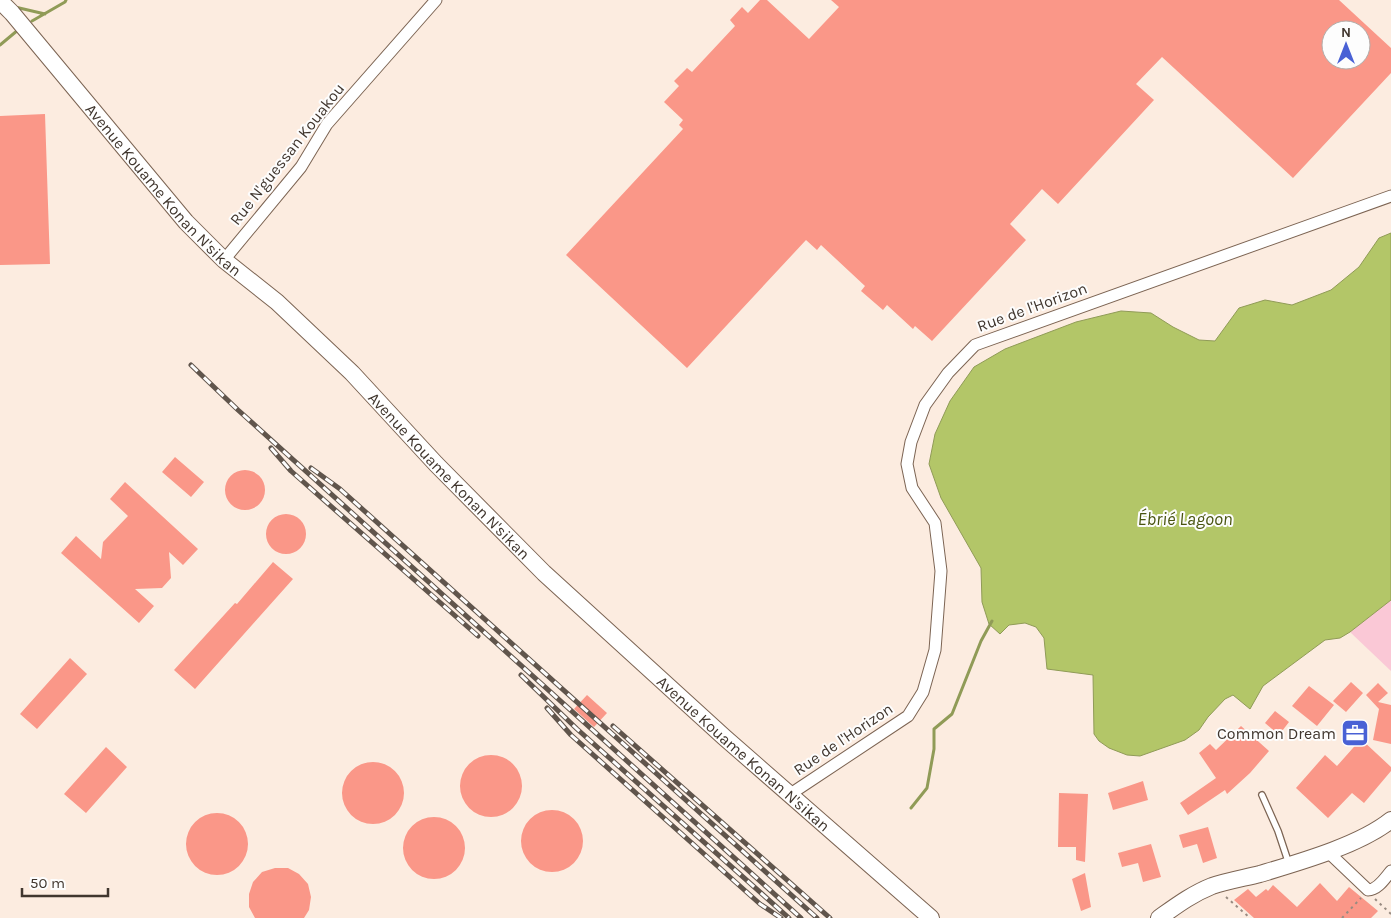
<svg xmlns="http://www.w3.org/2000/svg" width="1391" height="918" viewBox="0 0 1391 918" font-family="Karla,sans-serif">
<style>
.green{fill:#fac8d6}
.water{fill:#b3c668;stroke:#909b57}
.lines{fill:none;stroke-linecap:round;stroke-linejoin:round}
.stream{stroke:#909b57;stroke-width:3}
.building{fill:#fa9788;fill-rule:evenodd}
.lane-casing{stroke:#7c6453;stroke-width:8}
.street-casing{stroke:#7c6453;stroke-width:13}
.secondary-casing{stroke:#7c6453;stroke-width:18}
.path{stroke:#988b81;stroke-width:2;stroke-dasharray:2.5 4;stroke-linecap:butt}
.lane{stroke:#fff;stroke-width:5.5}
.street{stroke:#fff;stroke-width:11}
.secondary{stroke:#fff;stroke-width:16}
.rail-casing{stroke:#60554c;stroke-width:5}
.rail{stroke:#fdfdfd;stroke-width:3;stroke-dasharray:9;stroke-linecap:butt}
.labels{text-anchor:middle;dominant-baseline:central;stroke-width:4;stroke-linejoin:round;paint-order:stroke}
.street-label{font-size:16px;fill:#40362e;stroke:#fdfdfd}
.poi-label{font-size:16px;fill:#40362e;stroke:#fdfdfd;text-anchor:end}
.water-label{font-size:18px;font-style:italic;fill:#49540f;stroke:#fdfdfd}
</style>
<rect width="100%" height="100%" fill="#fcece0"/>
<path class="green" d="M1391 600V671L1350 632Z"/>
<path class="water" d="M1391 233V600L1350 632 1340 638 1325 640 1263 686 1250 709 1233 695 1225 699 1208 717 1199 730 1185 740 1140 756 1127 755 1109 748 1099 741 1094 734 1093 675 1047 669 1044 638 1036 627 1025 623 1009 625 1000 634 989 624 982 602 981 568 941 498 929 464 935 434 950 401 974 367 1005 349 1076 322 1121 311 1151 313 1173 327 1199 340 1215 341 1239 308 1265 300 1292 305 1331 290 1359 267 1379 238Z"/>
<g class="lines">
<path class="stream" d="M15 7 45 14
M32 21 65 2 66 0
M0 45 18 30
M911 808 927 788 934 749V729L952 714 981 641 992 621"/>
</g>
<path class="building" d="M760 0H767L809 39 839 7 831 0H1339L1391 48V73L1293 178 1162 57 1136 84 1154 100 1058 204 1042 189 1010 224 1026 240 932 341 915 326 913 329 887 305 883 310 861 291 865 286 821 245 817 250 806 240 687 368 566 255 683 129 679 125 683 120 664 102 679 86 674 81 687 68 692 72 735 26 730 20 742 7 748 13ZM1331 30H1361V60H1331Z
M45 114 50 264 0 265V116Z
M175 457 204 482 191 497 162 472Z
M225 490a20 20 0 1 1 40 0a20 20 0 1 1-40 0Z
M125 482 198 549 183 565 169 552 171 578 162 588 135 589 154 606 139 623 61 553 76 536 101 559 103 542 128 516 110 499Z
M266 534a20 20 0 1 1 40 0a20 20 0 1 1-40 0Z
M273 562 293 579 195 689 174 670 235 603 237 604Z
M70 658 87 674 37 729 20 714Z
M1351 682 1363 693 1346 712 1333 701Z
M1378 683 1388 693 1378 702 1391 705V744L1373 740 1379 709 1366 695Z
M1309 686 1334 705 1317 726 1292 706Z
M587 695 607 713 594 727 574 709Z
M1275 711 1289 722 1279 735 1265 723Z
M1241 726 1269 751 1250 773 1227 794 1225 790 1188 815 1180 803 1216 778 1199 753 1210 744 1216 750Z
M1361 739 1391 767V771L1364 803 1352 793 1328 818 1296 788 1325 755 1337 766Z
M106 747 127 767 86 813 64 794Z
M460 786a31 31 0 1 1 62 0a31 31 0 1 1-62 0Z
M342 793a31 31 0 1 1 62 0a31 31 0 1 1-62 0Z
M1143 781 1148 800 1113 810 1108 793Z
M1059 793 1088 794 1085 862 1076 860V847H1058Z
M521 841a31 31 0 1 1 62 0a31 31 0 1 1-62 0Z
M186 844a31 31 0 1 1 62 0a31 31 0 1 1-62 0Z
M403 848a31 31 0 1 1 62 0a31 31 0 1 1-62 0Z
M1208 827 1217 858 1203 863 1197 844 1183 848 1179 835Z
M1151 844 1161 877 1143 882 1138 863 1122 867 1118 853Z
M275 868H288L299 874 308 884 311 897 309 910 304 918H255L249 907V894L253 882 262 872Z
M1085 873 1091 907 1081 911 1072 879Z
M1320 883 1337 901 1349 887 1378 911 1371 918H1254L1234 900 1248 889 1256 897 1266 889 1268 891 1273 885 1297 907Z"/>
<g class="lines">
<g class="lane-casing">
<path id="lane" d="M1262 795 1278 831 1289 864"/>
</g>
<g class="street-casing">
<path id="street" d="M224 260 301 167 327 124 436 0
M789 795 908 716 923 692 935 650 941 571 935 523 912 488 907 464 911 442 925 405 948 373 975 345 1391 196
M1327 851 1368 890C1378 890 1385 878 1391 871"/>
</g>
<g class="secondary-casing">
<g id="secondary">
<path id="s1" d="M0 1 12 13 186 222 224 260 277 302 352 373 436 464 544 573 724 737 931 918"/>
<path d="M1159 918C1176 906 1192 894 1212 886 1227 881 1244 878 1260 874 1300 862 1360 845 1391 820"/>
</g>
</g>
<path class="path" d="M1226 897 1250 918
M1375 899 1391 914
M1342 918 1361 898"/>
<use href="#lane" class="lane"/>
<use href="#street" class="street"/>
<use href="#secondary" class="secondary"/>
<g class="rail-casing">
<path id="rail" d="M191 365 238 410 801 918
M271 448 291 471 478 636
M311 468 340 489 817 918
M521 675 577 729 789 918
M547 708 571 735 760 904 781 918
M613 726 830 918"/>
</g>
<use href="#rail" class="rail"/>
</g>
<defs>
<g id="office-square" transform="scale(1.4375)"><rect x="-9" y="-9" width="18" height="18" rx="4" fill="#4961d5" stroke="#fdfdfd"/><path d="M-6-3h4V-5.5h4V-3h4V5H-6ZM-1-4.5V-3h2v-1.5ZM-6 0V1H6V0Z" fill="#fff"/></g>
</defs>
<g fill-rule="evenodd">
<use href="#office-square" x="1355" y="733"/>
</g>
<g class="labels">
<g class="street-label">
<text transform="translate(287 154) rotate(-52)">Rue N'guessan Kouakou</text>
<text stroke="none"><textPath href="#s1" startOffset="250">Avenue Kouame Konan N'sikan</textPath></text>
<text transform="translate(1032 307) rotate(-20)">Rue de l'Horizon</text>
<text stroke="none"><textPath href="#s1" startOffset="655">Avenue Kouame Konan N'sikan</textPath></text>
<text transform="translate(843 739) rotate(-34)">Rue de l'Horizon</text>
<text stroke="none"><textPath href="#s1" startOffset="1060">Avenue Kouame Konan N'sikan</textPath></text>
</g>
<g class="poi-label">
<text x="1336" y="733">Common Dream</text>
</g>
<g class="water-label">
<text x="1185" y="519">Ébrié Lagoon</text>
</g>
</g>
<g transform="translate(1346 45)"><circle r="24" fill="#fdfdfd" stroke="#b1adaa"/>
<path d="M0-4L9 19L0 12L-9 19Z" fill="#4961d5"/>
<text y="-8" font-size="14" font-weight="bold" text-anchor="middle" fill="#40362e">N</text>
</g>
<path d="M22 888v8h86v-8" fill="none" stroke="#40362e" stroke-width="2.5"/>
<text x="30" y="888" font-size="15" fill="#40362e" stroke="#fdfdfd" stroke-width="4" paint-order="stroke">50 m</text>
</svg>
